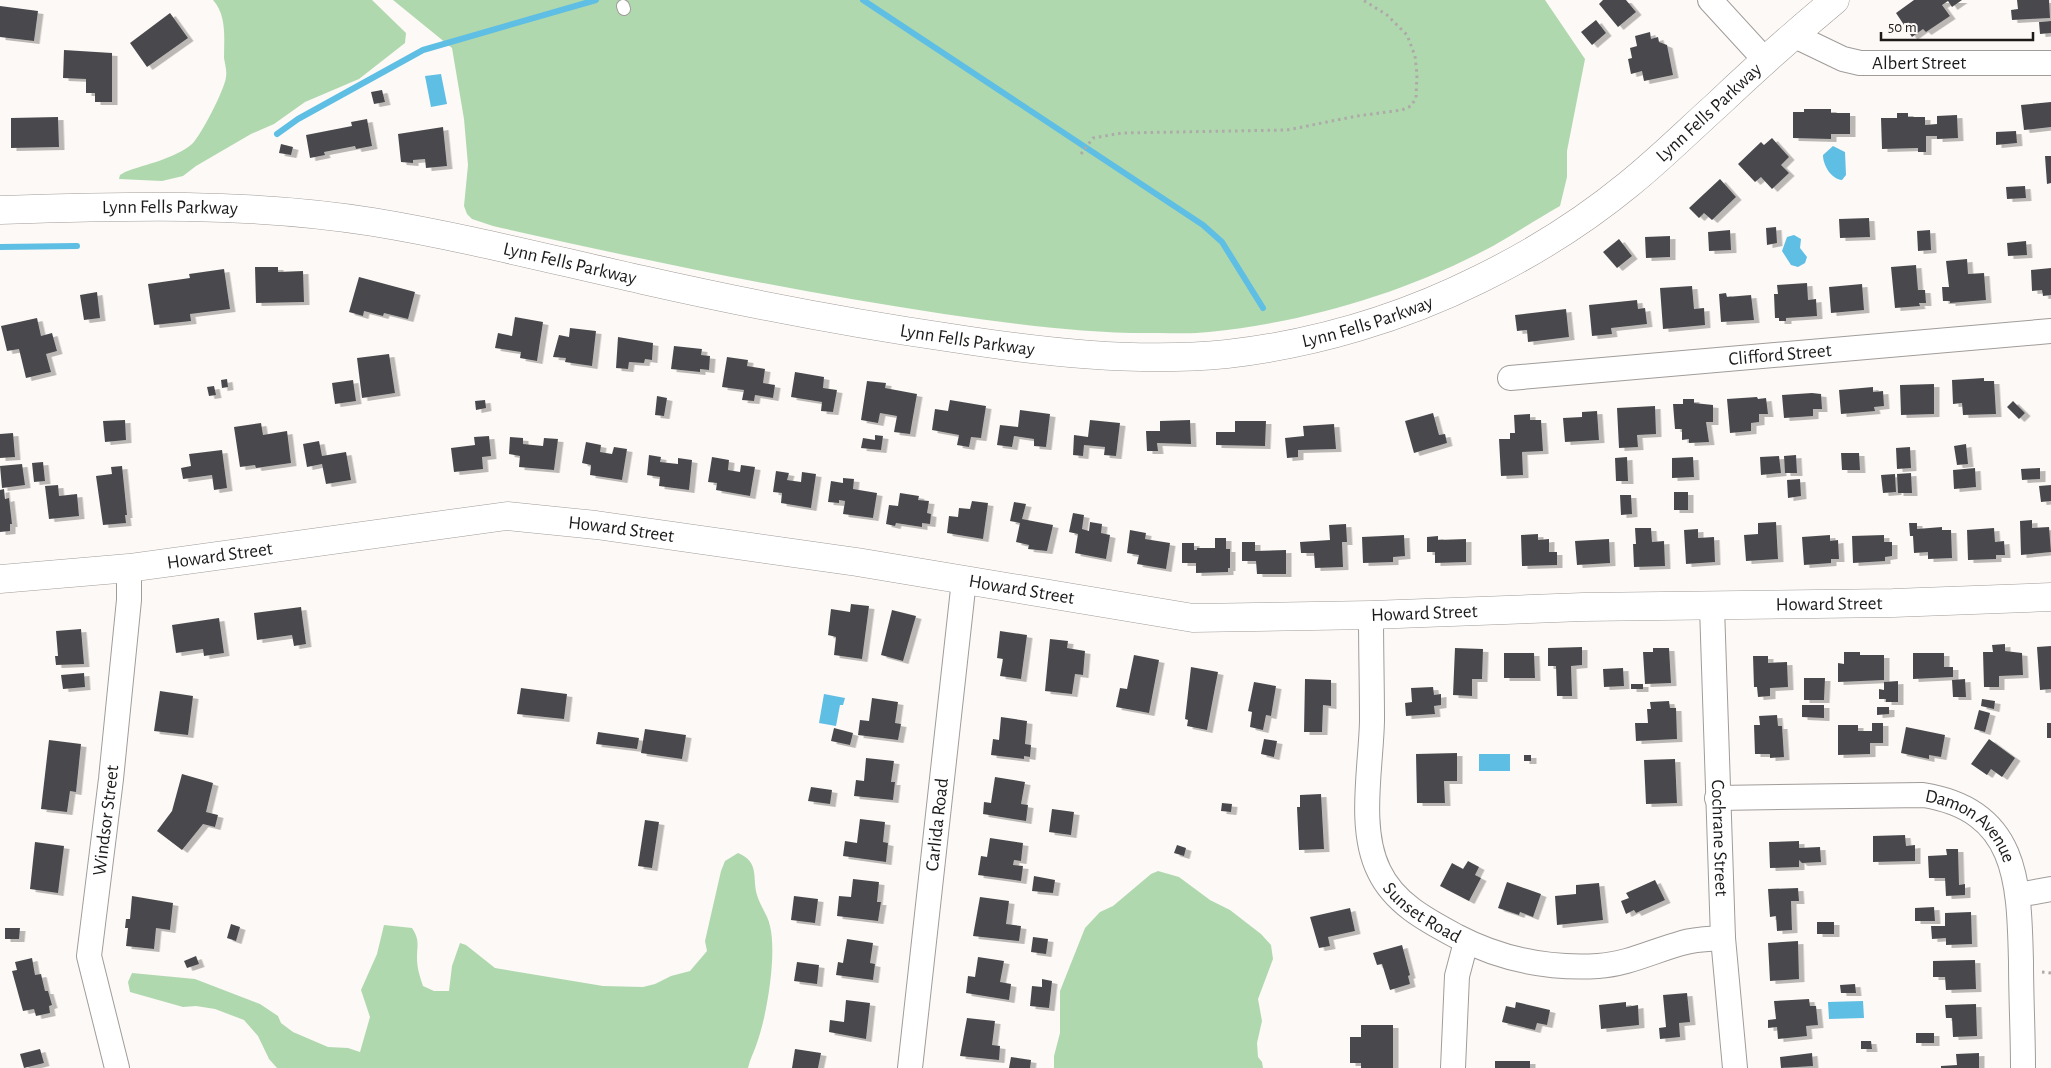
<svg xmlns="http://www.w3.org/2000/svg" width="2051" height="1068" viewBox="0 0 2051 1068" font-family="'Alegreya Sans',sans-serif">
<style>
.green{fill:#b0d8ae}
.water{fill:#5fbee3}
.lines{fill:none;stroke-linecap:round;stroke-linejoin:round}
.stream{stroke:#5fbee3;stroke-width:6}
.building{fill:#4a4a4d;filter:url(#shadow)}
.lane-casing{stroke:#a09c9a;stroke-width:14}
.street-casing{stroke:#a09c9a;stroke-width:26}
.secondary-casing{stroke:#a09c9a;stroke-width:29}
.primary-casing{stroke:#a09c9a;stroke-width:29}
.path{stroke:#adaaa8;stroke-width:3;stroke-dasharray:2.5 4;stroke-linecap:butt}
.lane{stroke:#fff;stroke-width:12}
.street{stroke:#fff;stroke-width:24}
.secondary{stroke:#fff;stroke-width:28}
.primary{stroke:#fff;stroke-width:28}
.labels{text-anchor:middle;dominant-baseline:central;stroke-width:5;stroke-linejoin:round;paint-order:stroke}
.street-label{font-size:19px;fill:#1c1b1a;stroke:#fdf9f6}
</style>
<defs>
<filter id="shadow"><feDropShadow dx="5.5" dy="3" stdDeviation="0" flood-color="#0004"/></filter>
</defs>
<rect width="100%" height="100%" fill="#fdf9f6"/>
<path class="green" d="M213 0H372L406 33 405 43 359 79 305 102 274 124 251 134 196 166 183 176 162 181 119 179 120 175 125 172C146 164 174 159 192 144 200 137 225 89 226 77 227 71 225 64 224 58 224 39 227 15 213 0Z
M393 0H1545L1585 59 1567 151V177L1560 206C1537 219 1516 233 1493 246 1405 293 1307 322 1209 332 1192 334 1175 333 1159 333 1086 334 1015 324 944 314 792 291 642 260 493 226L472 219 467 214 464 206 468 165 464 119 452 48Z
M738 853C760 862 752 878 757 895 760 906 768 915 770 926 777 955 767 1015 757 1043 754 1052 750 1059 748 1068H277L269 1059 258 1036 244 1020 215 1009 196 1006 183 1007 130 992 128 982 132 973 195 979 260 1004 278 1016 281 1023 293 1032 328 1047 348 1048 360 1052 370 1017 361 990 377 954 384 925 412 928C420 940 417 945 417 958 417 968 420 977 423 986L434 991H449L452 966 460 943 466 945 495 968 603 986 643 987 655 984 671 976 690 971 707 951 705 941 721 871 725 861Z
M1158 871 1179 877 1210 900 1230 910 1261 934 1271 945 1273 959 1258 999 1262 1021 1257 1043 1258 1057 1262 1062 1263 1068H1054V1056L1060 1033V991L1085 928 1100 912 1113 906 1151 874Z"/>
<path class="water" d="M441 74 447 104 431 107 425 76Z
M1833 146 1845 152 1846 175 1842 180C1831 179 1823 165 1823 155Z
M1794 235 1801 239 1800 248 1807 257 1805 263 1798 267 1791 265 1782 251 1787 237Z
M824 694 845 698 843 705H840L836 726 819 723Z
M1479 754H1510V771H1479Z
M1863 1001 1864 1018 1829 1019 1828 1002Z"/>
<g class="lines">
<path class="stream" d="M863 0 1203 225 1222 242 1263 308
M277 134 298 119 423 50 596 0
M0 247 77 246"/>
</g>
<path class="building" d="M1603 0H1626L1636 12 1618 27 1599 4Z
M1914 0H1962L1952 7 1948 1 1942 5 1950 16 1926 32 1923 29 1912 37 1896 13Z
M2017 0H2049L2050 18 2012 20 2011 10 2018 9Z
M0 6 38 11 34 41 0 37Z
M170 13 188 38 147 67 130 43Z
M1596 20 1606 33 1592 45 1581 32Z
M2051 21V33L2040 34 2039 22Z
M1650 32 1651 39 1658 37 1659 42 1667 45 1673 75 1644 81 1642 71 1631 74 1628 59 1632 58 1630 48 1637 46 1635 36Z
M64 50 112 53V102H95V93H86V79L63 78Z
M382 90 385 102 374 104 371 92Z
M2051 102V127L2024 130 2021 105Z
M1804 109H1831V113H1850V134H1831V139L1793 138V112H1804Z
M1897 113H1908V117H1925V125L1937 124V116L1957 115 1958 138 1937 139V136H1926V152H1918V148L1882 149 1881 118H1897Z
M58 117 59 147 11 148V118Z
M367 119 372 146 356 149 355 146 324 152 325 155 310 158 306 135 352 126 351 122Z
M443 127 447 166 426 168 425 159 413 160V163L401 162 398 134Z
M2016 131 2017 143 1996 145V132Z
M1772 138 1789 157 1781 165 1789 173 1772 189 1761 177 1755 182 1738 164 1761 142 1764 145Z
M281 144 293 147 291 155 279 153Z
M2045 156H2051V183L2047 184Z
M1720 179 1736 197 1712 220 1704 213 1699 218 1689 208Z
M2025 186 2026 198 2007 199 2006 187Z
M1869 218 1870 237 1840 238 1839 219Z
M1776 227 1777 243 1767 245 1766 228Z
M1730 230 1731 250 1709 251 1708 232Z
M1930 230 1931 250 1918 251 1917 231Z
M1670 236V257L1646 258 1645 237Z
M1619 239 1632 256 1617 268 1603 252Z
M2026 241 2027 255 2008 256 2007 243Z
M1967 259 1968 274 1984 273 1986 300 1950 303V301H1943L1942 287H1949L1946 261Z
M1916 265 1918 290H1925L1926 303H1919L1920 306 1895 308 1891 267Z
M255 267H278V272L303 271 304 302 256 303Z
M2051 268V295L2043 296 2042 290 2032 291 2031 270Z
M224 269 230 309 190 314 191 321 154 325 148 284 190 278 189 274Z
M359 277 415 292 408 319 384 313 383 316 364 311 363 316 349 312Z
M1807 283 1808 300 1816 299 1817 316 1786 318V321H1779V318H1775L1774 294H1778L1777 285Z
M1862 284 1864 310 1831 313 1829 287Z
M1692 286 1694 309 1704 308 1705 325 1663 329 1660 288Z
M97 292 100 318 84 320 80 295Z
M1726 293 1727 297 1751 295 1754 320 1721 322 1719 294Z
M1637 300 1638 309 1645 308 1647 324 1611 328 1612 334 1592 336 1589 305Z
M1566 309 1569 337 1528 342 1527 330 1517 331 1515 315Z
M515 317 543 322 537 361 520 358 521 352 495 348 498 333 512 336Z
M37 318 41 336 52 333 57 351 46 354 51 372 26 378 19 349 7 351 1 326Z
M570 328 596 331 592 366 565 362 566 358 553 357 559 335 569 337Z
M618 337 653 343 652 360 645 359 644 363 629 362 628 369 616 368Z
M674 346 702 349 701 355 710 356 709 370 700 369V372L671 369Z
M389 354 395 393 362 398 357 358Z
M727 357 748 360 747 366 765 369 763 383 775 385 773 398 755 395 754 401 742 400 744 390 722 387Z
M795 372 824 377 823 388 837 390 833 412 821 411 822 402 791 397Z
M1984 378V381H1994L1996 414 1963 415 1962 403 1953 404 1952 380Z
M227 379 228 387 222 388 221 380Z
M353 380 356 401 335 404 332 383Z
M867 381 886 383 885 388 917 394 910 434 894 432 897 416 880 413 878 423 861 420Z
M1934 384V414L1901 415 1900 385Z
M214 386 216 395 209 396 207 387Z
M1873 387V392L1883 391 1884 406 1874 407 1875 411 1841 414 1839 390Z
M1812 393 1821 394 1822 409H1813V416L1784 418 1782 395Z
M657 396 667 398 664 416 655 415Z
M1757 397 1758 399 1766 398 1768 414H1759V422L1751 423V431L1730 433 1727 399Z
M1683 399H1694V403L1713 405V422H1706L1709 442 1689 443V439L1682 440V429H1675L1673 404H1683Z
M485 400 486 408 476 410 475 401Z
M950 400 986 406 981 438 971 437 969 447 957 445 959 435 932 430 935 409 948 411Z
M2013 401 2025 413 2019 419 2007 407Z
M1655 406 1656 434 1637 435 1638 447 1619 448 1617 408Z
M1020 410 1050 414 1046 447 1034 446V439L1014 436 1012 447 997 445 1000 425 1018 427Z
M1597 411 1599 440 1565 442 1563 418 1582 417V412Z
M1433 413 1439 435 1445 434 1447 443 1414 453 1405 421Z
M1530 414V420H1541L1543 451 1522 452 1523 475 1501 476 1499 439H1510V433H1515L1514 415Z
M125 420 126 440 105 442 103 421Z
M1090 420 1120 423 1116 456 1104 455 1105 447 1084 445 1083 456 1073 455 1074 435 1088 437Z
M1190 420 1191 444 1157 443 1158 451H1147L1146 431H1160V421Z
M1235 421H1266L1265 446 1216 445V432H1235Z
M261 423 263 435 287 431 291 463 256 468 255 465 240 467 234 427Z
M1334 424 1336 449 1298 450V457L1287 458 1285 438 1304 436 1303 426Z
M13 433 15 457 0 458V434Z
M875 435 883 436 881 450 861 448 863 438 875 440Z
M489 436 491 456 482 457 483 469 454 472 451 448 475 445 474 437Z
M510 437 523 438V444L543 446 544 438 558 439 554 470 519 467 520 456 509 454Z
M319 441 322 456 346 452 351 480 326 484 322 464 307 467 303 444Z
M586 442 601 445 600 452 612 454 614 447 627 449 622 480 590 475 591 465 582 463Z
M1966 444 1968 464 1957 465 1954 446Z
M1910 447 1911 468 1897 469 1896 448Z
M222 450 227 488 214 490 212 475 183 479 181 468 191 466 189 454Z
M1841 453H1859L1860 470H1842Z
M649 455 661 457 660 462 678 464V458L692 460 689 490 659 486 660 477 647 475Z
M1796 455 1797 473H1785L1784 456Z
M1779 456 1781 473 1761 475 1760 457Z
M712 457 729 460 728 470 740 472 741 465 755 467 750 496 716 490 717 483 708 482Z
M1627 457 1628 481H1616L1615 458Z
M1693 457 1694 477 1672 478V458Z
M43 462 45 481 34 482 32 463Z
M22 464 25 485 2 488 0 466Z
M122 466 127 515H125L126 523 103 525 96 476 112 474 111 467Z
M1975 468 1976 487 1954 489 1953 470Z
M2040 468V479L2022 480 2021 469Z
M776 471 789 473 787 480 801 482 802 472 816 474 811 508 781 503 782 493 773 492Z
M1911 473 1912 493H1898L1897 474Z
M1895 474 1896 492 1883 493 1881 475Z
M843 478 854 479 853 489 877 493 873 518 843 514 845 501 839 500V503L828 502 831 481 843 483Z
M1800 479 1801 496 1788 498 1787 480Z
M58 485 59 496 77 494 79 516 49 519 45 486Z
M2051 485V501L2041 502 2039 486Z
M4 489 5 499 9 498 12 524H10V531L0 532V490Z
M1674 492H1688V510H1674Z
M900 493 919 496 918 500 929 501 927 513 931 514 930 524 922 523V527L896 523 895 526 886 524 889 505 898 506Z
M1620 495H1631L1632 514 1621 515Z
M972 501 988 503 983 539 947 533 949 516 958 517 959 508 970 509Z
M1014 502 1026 504 1022 519 1053 525 1047 551 1028 549 1029 545 1016 542 1020 523 1010 521Z
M1073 513 1084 515 1082 529 1089 531 1090 522 1102 524 1101 533 1110 535 1106 559 1075 553 1078 534 1069 532Z
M2032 520V528L2049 527 2051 552 2021 555 2020 521Z
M1776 522 1778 559 1746 561 1744 535 1758 534V523Z
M1909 523H1917V529L1942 527V530H1951L1952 558 1928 559V552L1914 553 1913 536H1910Z
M1346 524 1347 542H1342L1343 567 1315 568 1314 553H1301L1300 542 1330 540 1329 525Z
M1635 528H1651L1652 542 1664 541 1665 566 1634 567 1633 544H1636Z
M1994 528 1995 542 2004 541 2005 555H1996V559L1968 560 1967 530Z
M1698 529V538L1714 537 1715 562 1686 564 1684 530Z
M1130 530 1146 533 1145 539 1170 543 1166 569 1137 564 1139 555 1127 553Z
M1538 534V540L1549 539V552H1557V565L1522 566 1521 535Z
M1404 535 1405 556 1393 557V562L1363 563 1362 537Z
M1830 535V541L1838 540 1839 559H1831V563L1804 565 1802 537Z
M1884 535V542H1892V556L1885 557V561L1853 563 1852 536Z
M1438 536V540L1466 539V562L1435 563V552H1427V537Z
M1215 538H1226V549H1230V568H1228V572L1196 573V563H1182V543H1194V550H1197V548H1215Z
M1609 539 1610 563 1577 565 1575 541Z
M1242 542H1255V551L1286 550V574H1257L1256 561H1242Z
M851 604 869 606 862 659 834 655 836 637 828 635 831 609 850 612Z
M301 607 306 644 294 646 292 635 257 640 254 613Z
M892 610 916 616 903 661 881 655Z
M219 618 224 653 204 656 203 649 176 653 172 625Z
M81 629 84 664 56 665 55 656H58L56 631Z
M1000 631 1027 635 1021 679 1000 676 1003 659 997 658Z
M1050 639 1068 641 1067 648 1085 651 1083 675 1075 674 1072 694 1045 691Z
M2005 644V651L2022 653 2023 675 1999 676V687H1984L1983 652H1993L1992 645Z
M2051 646V689L2040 690 2037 647Z
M1582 647V665L1571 666 1572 696H1557L1556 666H1548V648Z
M1455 648 1483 649 1482 679H1472V696L1453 695Z
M1653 648H1669L1671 683 1645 684 1643 652H1653Z
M1844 652H1860V655H1884V680L1838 682V663L1844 664Z
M1504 653H1534L1535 678H1504Z
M1913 653H1944V667H1953V677L1913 679Z
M1134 655 1159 660 1149 713 1116 707 1120 688 1127 689Z
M1753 656H1768V663L1787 662 1788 687 1770 688V696L1758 697 1757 687H1754Z
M1191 667 1218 672 1207 730 1187 726 1188 720 1185 719Z
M1623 668 1624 686 1604 687 1603 669Z
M84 673 85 687 63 689 61 675Z
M1804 678H1825L1824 700H1804Z
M1305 679 1331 680V706L1323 705 1322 732H1304Z
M1965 679 1966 697H1953L1952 680Z
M1898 681V702H1886V699H1879V689L1884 690V682Z
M1254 682 1276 686 1271 716 1266 715 1263 730 1250 727 1252 712 1248 711Z
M1631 684H1643V689H1631Z
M1433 687 1434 695 1441 694V705L1434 706 1435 714 1406 716 1405 703 1412 702 1411 688Z
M521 688 567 694 564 719 517 714Z
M160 691 193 696 188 735 154 731Z
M872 698 898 702 895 723 901 724 898 740 858 735 860 720 869 721Z
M1982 699 1995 701 1994 709 1981 706Z
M1669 701 1670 708H1676L1677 739 1636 741 1635 723H1648L1647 709H1651L1650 702Z
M1802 705H1824V718L1802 717Z
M1877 707H1889V714L1877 715Z
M1979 710 1990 713 1985 732 1974 729Z
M1777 715 1778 726H1782L1784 757 1770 758V754H1755L1754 725H1760L1759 716Z
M1001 717 1027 721 1025 744 1031 745 1030 757 1024 756V759L991 755 993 739 999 740Z
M1872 723H1883V743H1870V754L1838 755V725H1858V731H1872Z
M2047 723H2051V738H2047Z
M1906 727 1945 735 1941 757 1929 755V759L1901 753Z
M834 728 853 733 850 745 831 741Z
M645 729 686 735 682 759 641 753Z
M598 732 639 738 637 749 596 744Z
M1264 739 1277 741 1274 757 1261 754Z
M1989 739 2015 758 2002 777 1991 769 1987 775 1971 764Z
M49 740 81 744 76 792 70 791 67 812 41 809Z
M1457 753V781H1444L1445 803H1417L1416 754Z
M1524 755H1531V761H1524Z
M866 758 894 761 891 782H895L893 800 854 796 856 780 864 781Z
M1675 759 1677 803 1646 804 1644 760Z
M182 774 213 783 206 812 218 815 215 827 203 824 182 850 157 831 172 811Z
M995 777 1025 782 1021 804 1028 805 1026 821 983 814 984 802 991 803Z
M811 787 832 790 830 804 808 801Z
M1321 794 1324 849 1299 850 1297 807H1300V795Z
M1222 803 1232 804 1231 812 1221 811Z
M1052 809 1074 812 1071 835 1049 832Z
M860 819 885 822 883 842 888 843 886 862 843 856 845 841 857 843Z
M645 820 659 822 652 868 638 866Z
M1905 835 1906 846 1915 845V861L1873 862V836Z
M990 838 1023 843 1021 861 1014 860 1013 865 1023 866 1021 881 978 875 981 856 987 857Z
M1799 841V848L1820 847 1821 862 1802 863 1799 860V867L1770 868 1769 842Z
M35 842 64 846 58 893 30 889Z
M1177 845 1186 848 1184 856 1174 853Z
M1946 849H1958L1959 885 1965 884V895L1946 896 1945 878H1929L1928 856 1947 855Z
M1468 861 1479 867 1475 875 1481 878 1469 901 1440 886 1452 863 1463 869Z
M1034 876 1055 880 1053 893 1032 891Z
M853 879 879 882 877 902H881L878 921 837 916 839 896 851 897Z
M1655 880 1665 900 1636 913 1634 910 1626 914 1621 901 1629 898 1626 893Z
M1507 882 1541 894 1533 917 1520 912 1519 915 1498 908Z
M1599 883 1603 920 1557 925 1555 896 1576 894V885Z
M1798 888 1799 901H1791L1792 930 1777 931 1776 916 1770 917 1768 889Z
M132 896 173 903 170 930 156 928 154 949 126 946 128 928H125L126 919H130Z
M794 896 818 899 815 923 791 920Z
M980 897 1009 901 1006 924 1021 926 1019 941 973 936Z
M1934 907 1935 921H1915V908Z
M1350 908 1355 931 1328 937 1330 946 1319 948 1310 917Z
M1971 912 1972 944 1946 945V938L1932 939 1931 926H1945V913Z
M1817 922H1834V934H1817Z
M231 924 240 927 236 941 227 938Z
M5 928H20L19 939H5Z
M1033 937 1048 939 1046 954 1031 952Z
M847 939 873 943 870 963 875 964 873 980 836 975 838 962 843 963Z
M1798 941 1799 979 1770 981 1768 943Z
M1402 945 1410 975 1408 976 1410 984 1390 990 1382 964 1377 965 1373 953Z
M196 956 199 964 187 968 184 961Z
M978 957 1004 961 1000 982 1011 984 1009 1000 966 993 968 976 975 977Z
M32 958 35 975 41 974 45 991H48L52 1005 49 1006 50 1013 36 1016 34 1009 23 1011 12 971 17 970 15 962Z
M1975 960 1976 989 1946 990 1945 977H1933V961Z
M797 962 819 965 817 984 794 981Z
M1042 979 1052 981 1049 1008 1030 1006 1032 986 1042 987Z
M1855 984 1856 993H1841L1840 985Z
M1687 993 1690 1022 1679 1023 1680 1037 1660 1039 1659 1028 1666 1027 1663 995Z
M1809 999 1810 1006H1816L1818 1025 1806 1026 1807 1036 1778 1039 1777 1027 1768 1028V1020L1776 1019 1774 1001Z
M846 1000 870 1003 866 1039 829 1032 830 1020 844 1022Z
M1516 1002 1550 1010 1547 1025 1537 1023 1535 1030 1502 1022 1506 1006 1515 1008Z
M1626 1002V1007L1638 1005 1639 1025 1601 1029 1599 1005Z
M1976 1004 1977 1036 1953 1037 1952 1018H1946L1945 1005Z
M967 1018 995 1021 992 1045 1000 1046 999 1060 960 1056Z
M1361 1025H1393V1068H1361V1063H1350V1037H1361Z
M1916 1033H1934V1043H1916Z
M1861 1041H1871L1872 1049H1861Z
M40 1049 44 1063 24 1068 20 1054Z
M795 1049 821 1053 818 1068H792Z
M1812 1053 1813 1066 1781 1068 1780 1057Z
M1979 1053V1068H1941V1066L1957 1065 1956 1054Z
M1011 1057 1031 1060 1030 1068H1009Z
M1495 1061H1530V1068H1495Z"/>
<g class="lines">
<g class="lane-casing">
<path id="lane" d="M623 6 624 9"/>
</g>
<g class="street-casing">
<g id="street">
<path d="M1710 0 1765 60"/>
<path id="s1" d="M1793 35 1843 59 1860 63H2051"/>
<path id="s2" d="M1510 378 2051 331"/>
<path id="s3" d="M1712 607 1723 938 1735 1068"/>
<path id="s4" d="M1371 615C1371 651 1372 686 1372 721 1371 767 1358 829 1379 871 1394 903 1426 920 1456 936 1500 959 1548 969 1598 966 1628 964 1653 951 1682 943 1695 939 1709 939 1723 938"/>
<path id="s5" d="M1717 798 1923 795C2019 810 2019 884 2021 962 2021 997 2023 1033 2023 1068"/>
<path d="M2018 895 2051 889"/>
<path id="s6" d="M117 1068 89 956 111 779 129 600V568"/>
<path id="s7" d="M910 1068 964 580"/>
<path d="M1453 1068 1457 976 1466 942"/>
</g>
</g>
<g class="secondary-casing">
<g id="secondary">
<path id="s8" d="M0 579 129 568 507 516 596 525 857 562 1193 618 1371 615 1583 607 1893 603 2051 597"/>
</g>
</g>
<g class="primary-casing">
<g id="primary">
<path id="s9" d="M0 210C125 206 249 202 373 222 464 237 553 260 643 280 745 303 848 323 952 338 1042 352 1135 363 1227 354 1314 344 1402 318 1480 279 1533 253 1584 221 1629 184 1660 159 1688 131 1717 105 1755 69 1794 34 1835 0"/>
</g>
</g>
<path class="path" d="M1081 154 1093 138 1122 133 1287 130 1357 116 1402 110 1411 106 1416 98 1417 74 1415 56 1407 35 1387 15 1363 0
M2042 972 2051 973"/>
<use href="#lane" class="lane"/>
<use href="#street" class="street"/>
<use href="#secondary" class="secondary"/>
<use href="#primary" class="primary"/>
</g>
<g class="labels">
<g class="street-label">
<text stroke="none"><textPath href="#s1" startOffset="132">Albert Street</textPath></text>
<text stroke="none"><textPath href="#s9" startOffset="1790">Lynn Fells Parkway</textPath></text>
<text stroke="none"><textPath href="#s9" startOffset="170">Lynn Fells Parkway</textPath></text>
<text stroke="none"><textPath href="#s9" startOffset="575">Lynn Fells Parkway</textPath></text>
<text stroke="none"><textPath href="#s9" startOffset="1385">Lynn Fells Parkway</textPath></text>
<text stroke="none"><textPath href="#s9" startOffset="980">Lynn Fells Parkway</textPath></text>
<text stroke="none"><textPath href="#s2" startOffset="271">Clifford Street</textPath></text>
<text stroke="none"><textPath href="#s8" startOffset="626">Howard Street</textPath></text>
<text stroke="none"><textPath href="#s8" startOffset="221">Howard Street</textPath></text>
<text stroke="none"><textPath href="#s8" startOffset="1031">Howard Street</textPath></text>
<text stroke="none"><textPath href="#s8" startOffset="1841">Howard Street</textPath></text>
<text stroke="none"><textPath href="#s8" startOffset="1436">Howard Street</textPath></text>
<text stroke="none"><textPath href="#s6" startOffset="252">Windsor Street</textPath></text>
<text stroke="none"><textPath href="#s7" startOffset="245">Carlida Road</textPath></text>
<text stroke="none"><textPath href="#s5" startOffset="265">Damon Avenue</textPath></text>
<text stroke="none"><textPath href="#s3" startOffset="231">Cochrane Street</textPath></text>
<text stroke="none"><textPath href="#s4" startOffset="319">Sunset Road</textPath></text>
</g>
</g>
<path d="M1881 32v8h152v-8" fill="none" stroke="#1c1b1a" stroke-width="2.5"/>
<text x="1888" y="32" font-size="15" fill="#1c1b1a" stroke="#fdf9f6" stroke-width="4" paint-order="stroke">50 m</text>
</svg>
